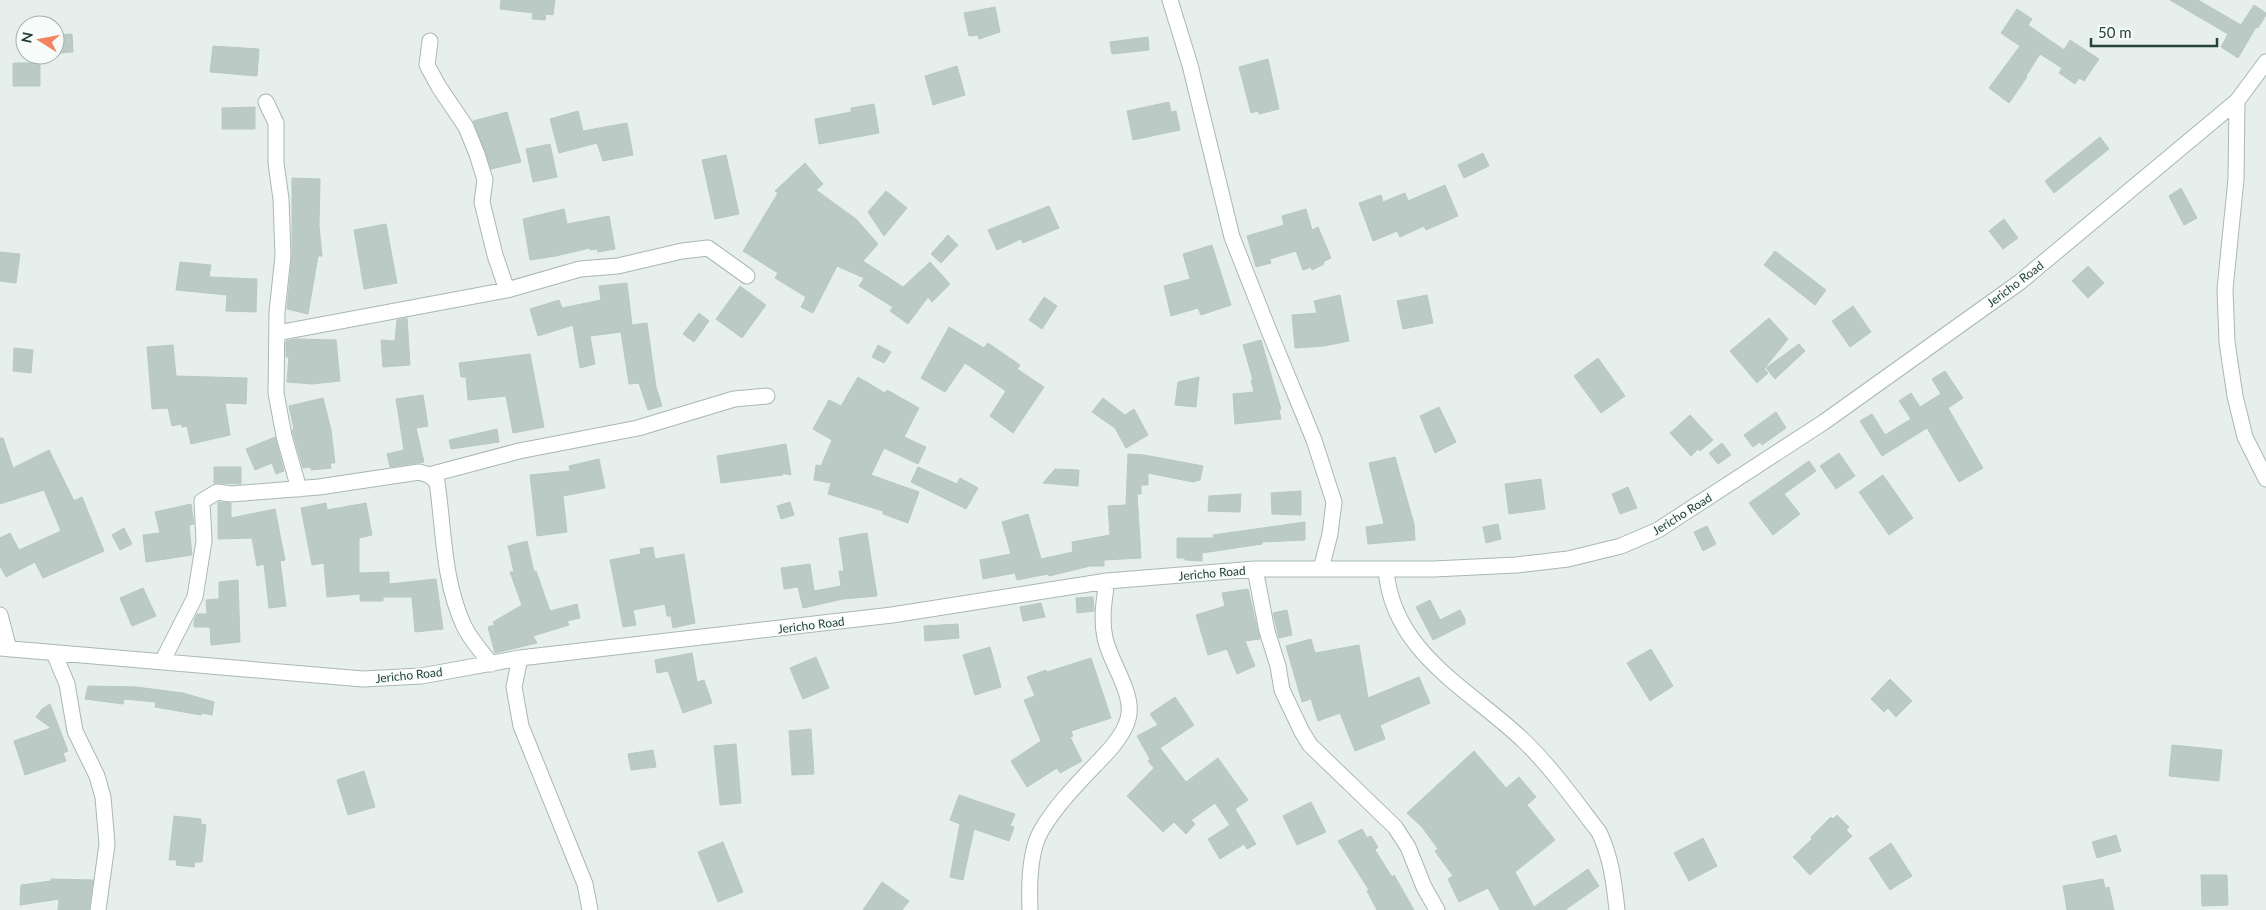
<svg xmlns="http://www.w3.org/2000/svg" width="2266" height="910" viewBox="0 0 2266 910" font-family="Lato,sans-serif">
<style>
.building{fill:#bbcac4;stroke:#b8c9c2}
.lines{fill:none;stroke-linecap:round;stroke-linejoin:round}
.minor-casing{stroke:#a8b8b2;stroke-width:17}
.minor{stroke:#fff;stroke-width:15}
.labels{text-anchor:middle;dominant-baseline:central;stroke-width:4;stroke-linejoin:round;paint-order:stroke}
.street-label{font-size:12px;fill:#24423a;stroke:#f7fbf9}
</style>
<rect width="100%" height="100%" fill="#e6efeb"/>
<path class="building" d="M501 0H555L553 15 546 14 545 20 532 19 533 13 500 9Z
M2170 0H2198L2241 25 2254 5 2266 13V15L2258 28 2256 27 2238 58 2221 47 2228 34Z
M995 7 1000 32 979 39 978 35 969 36 964 13Z
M2017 9 2032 19 2028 25 2064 50 2070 40 2099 59 2084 81 2079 78 2075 84 2059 73 2062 68 2040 54 2026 76 2027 77 2009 103 1989 88 2020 46 2001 33Z
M72 34 73 52 60 53 59 35Z
M1148 37 1149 50 1112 54 1110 42Z
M213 46 259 49 257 76 210 72Z
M1268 59 1279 109 1259 114 1258 111 1251 113 1239 67Z
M13 63H40V86H13Z
M957 66 965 95 933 105 925 76Z
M1169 102 1171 112 1176 111 1180 130 1133 140 1127 111Z
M874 104 879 133 819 144 815 119 851 112V108Z
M255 107V129H222V108Z
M578 111 583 131 627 123 633 155 603 161 597 143 559 153 550 119Z
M507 112 521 162 491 169 473 121Z
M2100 137 2109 149 2054 193 2045 181Z
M550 144 557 177 533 182 526 149Z
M1483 153 1489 166 1464 178 1458 165Z
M726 155 739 214 715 219 702 160Z
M805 163 823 184 816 190 856 219 878 244 863 261 903 287 930 262 950 284 932 302 928 297 908 324 890 311 893 307 859 286 864 278 837 266 813 313 801 307 806 297 775 278 778 273 743 251 778 193 775 191Z
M292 178 320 179 319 226 322 256H318L308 314 287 309 292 256Z
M1445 185 1458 216 1426 230 1424 226 1400 237 1397 231 1373 241 1359 203 1381 195 1383 202 1405 193 1408 201Z
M2181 188 2197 218 2184 225 2169 196Z
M886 191 907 208 884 236 868 212Z
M1049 206 1059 228 1023 243 1021 239 997 250 988 230Z
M564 209 567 224 609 216 615 249 598 252 597 249 590 250V248L556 256 530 260 523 219Z
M1306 209 1312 230 1318 227 1331 258 1323 262 1324 264 1312 270 1311 267 1303 270 1296 251 1270 259 1271 263 1256 267 1247 236 1284 225 1282 216Z
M2004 219 2018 238 2003 249 1989 231Z
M386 224 397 283 364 289 354 230Z
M948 235 958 245 941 263 931 254Z
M1212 245 1231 305 1201 315 1198 308 1171 316 1164 286 1190 279 1183 254Z
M1775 251 1826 290 1815 305 1764 265Z
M0 252 20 254 16 283 0 281Z
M180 262 211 265 209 277 257 279 256 312 226 311 227 295 176 290Z
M2088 266 2104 283 2088 298 2072 281Z
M627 283 632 325 647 323 656 387 662 406 648 410 639 383 629 384 621 332 590 336 595 364 580 368 573 325 538 336 530 309 559 300 562 308 601 300 599 286Z
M740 286 766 305 742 338 716 319Z
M1340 295 1349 341 1324 346 1295 348 1292 315 1317 313 1314 301Z
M1427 295 1433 323 1403 329 1397 301Z
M1044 297 1057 306 1042 329 1029 320Z
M1853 306 1871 332 1850 347 1832 321Z
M699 313 709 321 694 342 683 334Z
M407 318 410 365 383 367 381 340 395 341 397 320Z
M1769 318 1788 339 1764 369 1768 373 1757 383 1730 351Z
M949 327 984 348 988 343 1020 365 1017 369 1044 387 1013 433 990 416 1006 391 965 363 945 392 921 378Z
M296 339 336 340 340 381 312 384 287 382 289 357H286V341Z
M1261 340 1281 409 1279 410 1281 419 1235 424 1233 394 1254 392 1251 380H1253L1243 345Z
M1799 344 1805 351 1775 379 1766 368Z
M173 345 176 376 247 378 246 404 225 403 230 435 191 444 187 426 182 427 181 424 172 426 168 408 152 409 147 347Z
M878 345 891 352 884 363 872 357Z
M14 348 33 350 31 373 13 371Z
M530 354 544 427 513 433 506 396 468 400 466 377H461L459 363Z
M1598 358 1625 396 1601 413 1574 376Z
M1945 371 1963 398 1948 408 1983 468 1959 482 1927 428 1882 456 1860 421 1872 414 1885 435 1911 419 1899 401 1911 393 1920 407 1941 394 1932 379Z
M858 377 885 393 887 390 919 408 904 437 926 447 918 464 884 448 871 475 919 492 908 523 883 514V511L828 494 831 483 814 480 816 465 821 466 832 440 813 429 829 400 841 406Z
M1199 377 1196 407 1175 405 1178 382Z
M423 395 428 426 416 428 424 462 390 467 387 454 404 450 396 399Z
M323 398 331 430 335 463H330L331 468 311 470V467L303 468 293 434 292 430 294 429 289 406Z
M1103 398 1125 415 1134 409 1148 435 1126 448 1115 428 1092 412Z
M1439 407 1456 442 1435 453 1420 416Z
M1776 412 1786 428 1762 445 1760 442 1753 447 1744 435Z
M1690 415 1713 440 1700 451 1698 449 1691 456 1670 433Z
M497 429 499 442 451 449 449 440Z
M275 437 284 471 276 474 272 463 255 470 246 449Z
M0 438H3L13 468 49 450 74 501 82 497 104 551 43 578 35 562 6 577 0 566V538L10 533 19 550 61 531 44 490 0 504Z
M1722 443 1731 455 1718 464 1709 453Z
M786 444 791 475 782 473 783 475 721 483 717 456Z
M1839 453 1855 476 1836 489 1820 466Z
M1128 454 1144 455 1203 466 1200 480 1193 482 1148 473V485H1141V494H1137L1141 558 1104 560V566H1090L1049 576 1048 574 1017 580 1015 573 983 579 980 560 1011 554 1002 522 1028 514 1041 559 1073 552 1072 542 1110 535 1108 506 1126 505Z
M1395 457 1414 524 1415 540 1368 544 1366 527 1384 524 1369 463Z
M599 459 605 488 563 496 567 532 537 536 530 475 570 471 569 466Z
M1809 461 1816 471 1784 494 1800 514 1773 535 1749 503Z
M214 467H241V484L214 483Z
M918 467 957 484 960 478 978 488 966 509 911 482Z
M1055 469 1079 470 1078 486 1043 483Z
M1883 475 1913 518 1889 535 1859 492Z
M1541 479 1545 509 1509 514 1505 484Z
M1628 487 1637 508 1620 514 1612 494Z
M1301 491V515L1272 514 1271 493Z
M1241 494 1240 512 1208 511 1209 496Z
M218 502 231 503V518L275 509 285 560 280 561 286 606 269 608 264 564 257 566 252 538 218 539Z
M790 502 794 515 781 519 777 506Z
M326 503 327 510 366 503 372 535 359 538V573L389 572V584L436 579 443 629 415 632 412 597H383V601H360V594L327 597 324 563 312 565 301 508Z
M191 504 194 524 189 525 192 555 146 562 143 535 160 533 155 512Z
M1305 522V540L1262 542V544L1202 553V561L1185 560V558H1177V538H1214L1213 535Z
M1498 524 1501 539 1486 543 1483 527Z
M1707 526 1716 544 1703 551 1694 532Z
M124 528 132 544 120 550 112 535Z
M867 533 877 596 843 599 803 608 798 587 784 589 781 568 810 564 814 591 841 586 839 571H844L839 538Z
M527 541 534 572 536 571 550 611 577 604 580 618 567 621 569 625 533 636 537 643 495 653 488 627 495 625 493 622 522 605 510 572H514L508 546Z
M653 547 655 559 684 554 695 623 673 628 671 616H667L665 604 633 610 636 625 623 627 610 560 641 554 640 549Z
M238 580 240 642 211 645 210 627H194V621L197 614H207L206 600 219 599V582Z
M143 588 156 616 132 626 120 598Z
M1248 589 1260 639 1245 641 1255 666 1237 674 1227 649 1208 655 1196 615 1225 606 1222 593Z
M1093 597 1094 611 1077 613 1076 598Z
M1430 600 1440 620 1460 610 1465 619V624L1433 640 1416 607Z
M1041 603 1045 617 1023 621 1020 607Z
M1287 610 1292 635 1279 638 1273 613Z
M958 624 959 638 925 641 924 626Z
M1311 639 1315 653 1359 645 1368 698 1419 677 1430 703 1380 725 1385 739 1355 751 1340 713 1318 721 1311 699 1302 702 1286 646Z
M990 647 1001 687 975 695 963 655Z
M1651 649 1673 686 1650 701 1627 663Z
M692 653 697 682 704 680 712 703 683 713 668 671 657 673 655 660Z
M816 657 829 688 803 699 790 668Z
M1091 658 1111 718 1071 731 1073 736 1070 737 1082 761 1060 773 1057 768 1027 787 1011 761 1041 741 1024 700 1035 696 1027 677 1046 670 1047 672Z
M1890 679 1912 701 1896 717 1888 708 1884 712 1871 699Z
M88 686 136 687 183 693 214 702 212 715 202 713 201 715 155 707 156 702 124 699 123 704 85 699Z
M1175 697 1194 725 1160 748 1186 782 1218 758 1248 800 1235 809 1256 844 1247 849 1244 844 1220 859 1208 839 1230 825 1215 803 1191 820 1195 824 1186 834 1174 822 1163 832 1127 796 1154 768 1148 761 1150 759 1137 736 1158 725 1150 714Z
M50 704 68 751 63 753 66 761 25 775 14 741 51 728 36 717 42 709Z
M811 729 814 774 792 775 789 731Z
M736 744 741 803 720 805 714 746Z
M2172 745 2222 750 2219 781 2169 776Z
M653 750 656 767 631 770 628 754Z
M1474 751 1506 788 1519 777 1536 797 1527 805 1555 840 1515 872 1534 907 1588 869 1599 886 1565 910H1500L1488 888 1459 902 1448 879 1453 876 1435 851 1438 849 1422 827 1407 813Z
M364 771 375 807 348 815 337 780Z
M959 795 1015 814 1010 826 1014 827 1009 841 974 829 963 880 950 877 960 824 950 820Z
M1311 802 1326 832 1297 845 1283 816Z
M1837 815 1849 827 1846 830 1852 836 1810 875 1793 857 1812 839 1811 837 1831 817 1833 819Z
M174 816 201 819V824L206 825 202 862H195L194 867 176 865 177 860H169Z
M1362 829 1367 838 1371 836 1378 847 1375 850 1392 877 1394 875 1414 910H1377L1367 891 1369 890 1338 841Z
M2116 835 2121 851 2097 858 2092 842Z
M1703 838 1717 866 1689 881 1674 853Z
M723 842 743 892 718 902 698 852Z
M1891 843 1912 876 1890 890 1869 858Z
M2201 875H2227L2228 905 2202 906Z
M51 879 93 880 89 910H58L59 899 20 905 21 885 51 881Z
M2103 879 2105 888 2109 887 2114 910H2067L2063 886Z
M882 882 909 901 902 910H863Z"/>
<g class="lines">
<g class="minor-casing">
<path id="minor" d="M1170 0 1190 65 1232 237 1269 331 1314 440 1334 502 1330 534 1321 569
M430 41 427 65 439 87 466 127 477 154 485 180 482 202 495 255 507 290
M2237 101 2236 179 2225 289 2227 342 2235 396 2245 437 2266 479
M266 102 276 123V163L281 199 283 256 277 312 276 393 284 436 299 489
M277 333 507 290 580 269 618 266 682 251 708 248 747 276
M429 475 519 451 638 428 734 399 767 396
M1255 569 1267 631 1278 666 1282 690 1302 732 1310 745 1395 827 1408 847 1424 887 1437 910
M1386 569C1392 653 1470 689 1524 741 1552 768 1575 801 1599 832 1611 857 1614 882 1617 910
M0 615 9 649
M0 648 363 679 421 676 520 658 892 615 1107 581 1255 569H1434L1516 565 1568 559 1621 546 1658 530 1824 422 2020 282 2237 101 2266 62
M54 653 67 684 75 731 97 776 103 797 107 844 98 910
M520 658 514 687 521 726 585 884 590 910
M162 662 195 597 204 541 202 501 217 492 231 494 319 487 419 472 429 475 437 482C444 530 443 581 464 626 470 639 482 652 491 664
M1030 910C1029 887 1029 852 1041 831 1056 805 1078 783 1099 761 1111 749 1127 731 1129 714 1132 690 1110 662 1105 638 1101 619 1104 600 1107 581"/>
</g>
<use href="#minor" class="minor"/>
</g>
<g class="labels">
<g class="street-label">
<text transform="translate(2015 284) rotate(-37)">Jericho Road</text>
<text transform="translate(1682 514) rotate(-32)">Jericho Road</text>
<text transform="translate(1212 573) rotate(-5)">Jericho Road</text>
<text transform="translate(811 625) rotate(-7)">Jericho Road</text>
<text transform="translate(409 675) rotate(-6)">Jericho Road</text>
</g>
</g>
<g transform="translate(40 40) rotate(281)"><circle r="24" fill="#f7fbf9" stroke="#a3b1ad"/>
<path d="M0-4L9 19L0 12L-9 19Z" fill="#f4845f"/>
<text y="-8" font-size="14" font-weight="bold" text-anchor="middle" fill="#24423a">N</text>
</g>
<path d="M2091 38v8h126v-8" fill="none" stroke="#24423a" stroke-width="2.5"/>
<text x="2098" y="38" font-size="15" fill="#24423a" stroke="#f7fbf9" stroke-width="4" paint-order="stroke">50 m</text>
</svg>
